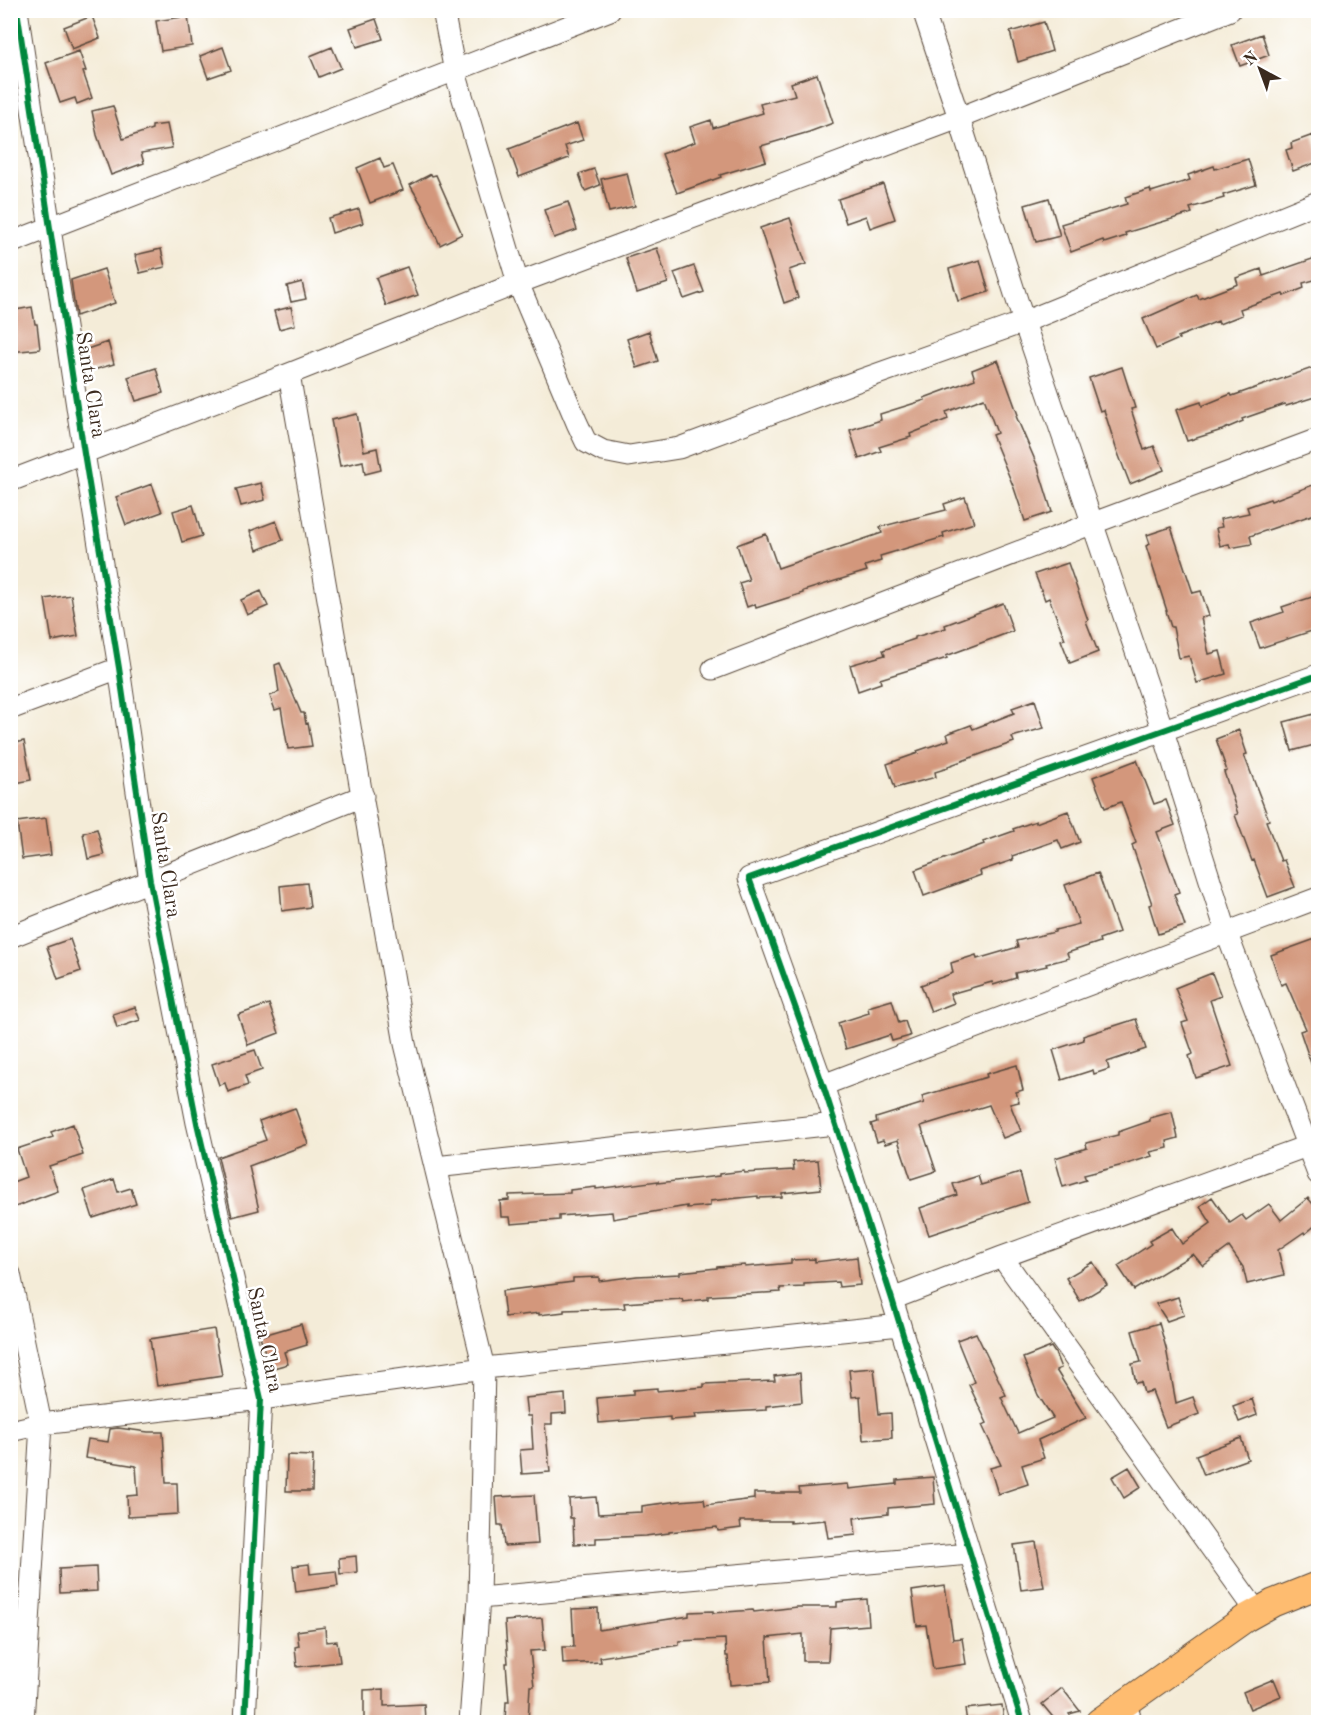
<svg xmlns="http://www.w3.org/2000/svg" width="1329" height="1733" viewBox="0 0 1329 1733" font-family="'Old Standard TT',serif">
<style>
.building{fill:#d3977b}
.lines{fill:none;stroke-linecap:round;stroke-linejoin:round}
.minor-casing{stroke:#57473a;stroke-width:23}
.major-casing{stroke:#57473a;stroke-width:29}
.minor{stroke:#fff;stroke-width:21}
.major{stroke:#febc70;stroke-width:27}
.cycleway-casing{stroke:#fff;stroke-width:10}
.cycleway{stroke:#00873e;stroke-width:6}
.labels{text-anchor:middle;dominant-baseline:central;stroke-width:5;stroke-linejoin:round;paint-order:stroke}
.street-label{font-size:21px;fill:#3b2a1e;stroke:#fff}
</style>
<rect width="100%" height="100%" fill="#fff"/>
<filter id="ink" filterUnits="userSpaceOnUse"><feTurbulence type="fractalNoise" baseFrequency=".0167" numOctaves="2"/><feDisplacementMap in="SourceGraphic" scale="12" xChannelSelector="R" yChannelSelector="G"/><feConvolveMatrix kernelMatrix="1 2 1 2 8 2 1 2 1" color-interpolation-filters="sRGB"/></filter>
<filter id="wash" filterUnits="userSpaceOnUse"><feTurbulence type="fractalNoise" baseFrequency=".008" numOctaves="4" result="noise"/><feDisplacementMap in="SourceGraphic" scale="24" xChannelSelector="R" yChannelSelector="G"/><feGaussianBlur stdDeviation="1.35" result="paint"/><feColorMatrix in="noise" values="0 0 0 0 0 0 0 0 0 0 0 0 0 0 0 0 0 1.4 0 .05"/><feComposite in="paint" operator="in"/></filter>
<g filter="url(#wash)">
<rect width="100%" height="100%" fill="#f4ecd8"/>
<g id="blocks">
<path class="building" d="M92 16 100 38 72 49 64 27Z
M188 16 192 46 161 51 156 21Z
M376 19 383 39 357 47 350 28Z
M1044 22 1052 51 1018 62 1010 32Z
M1262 34 1269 55 1240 66 1232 45Z
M223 47 231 70 208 78 200 56Z
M332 47 341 68 319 77 310 56Z
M79 51 86 71 83 72 92 98 77 104 75 98 60 103 46 63Z
M817 74 833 123 809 132 761 146 766 161 720 175 721 177 677 193 662 154 695 142 690 127 711 120 713 128 763 113 760 104 795 95 791 83Z
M113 106 123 139 152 129V126L167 124 172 148 141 153 144 163 111 175 97 135 92 111Z
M577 123 583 140 565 146 569 158 519 177 509 149Z
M1313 135 1318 152V162L1293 171 1286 150 1292 148 1291 143Z
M380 158 384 168 393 165 403 190 370 203 357 168Z
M1248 159 1256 185 1223 195 1224 198 1190 208 1192 213 1125 233 1126 236 1104 243 1103 240 1071 252 1061 224 1127 204 1125 197 1150 189 1151 192 1190 180 1188 175 1214 166 1215 169Z
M594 169 600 185 585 191 579 174Z
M627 173 635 206 609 212 601 179Z
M431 174 432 176 436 175 462 234 440 245 422 205 410 185Z
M883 184 895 219 870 228 866 216 846 223 838 199Z
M1049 198 1060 236 1036 242 1025 205Z
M568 202 577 230 554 238 544 210Z
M359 209 363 223 332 233 328 218Z
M790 218 806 264 789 270 798 298 784 303 760 228Z
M657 248 668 283 637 293 626 258Z
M161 249 165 267 140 273 135 255Z
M1318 257V279L1303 283 1304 288 1284 296 1283 294 1240 309 1242 315 1219 324 1218 321 1178 337 1179 339 1156 349 1143 319 1197 295 1199 299 1238 284 1236 278 1261 269 1263 276Z
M980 260 989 292 958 301 949 269Z
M694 266 704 292 684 299 674 273Z
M407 267 418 295 386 306 376 278Z
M104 269 115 303 76 316 71 280Z
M302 282 306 299 291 302 287 286Z
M32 307 35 324H37L40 349 10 352V311Z
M291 307 295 325 279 329 274 311Z
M649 331 658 361 637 368 627 339Z
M108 342 114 364 90 371 84 350Z
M998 360 1018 415 1016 416 1038 467 1052 512 1025 521 1014 488 992 435 997 433 984 398 946 412 948 419 910 434 911 437 879 447 881 451 859 459 850 430 881 420 880 414 925 400 924 398 975 379 972 370Z
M1318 366V396L1286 406 1285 404 1242 419 1243 421 1222 430 1187 441 1176 410 1201 402 1202 406 1231 394 1232 396Z
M1122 367 1135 408 1131 409 1144 450 1154 446 1164 470 1130 484 1116 448 1104 410 1100 411 1089 378Z
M156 368 163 393 136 401 128 377Z
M357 414 364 451 377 448 381 470 365 474 363 461 340 466 331 420Z
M261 483 265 500 241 506 236 489Z
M1318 483V513L1250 536 1252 544 1230 548 1229 544 1220 546 1216 528 1222 527 1220 519 1249 513 1247 507 1270 499 1271 501Z
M152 484 162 512 126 525 116 497Z
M965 497 974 523 943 533 944 537 880 556 881 561 865 566 867 571 803 591V593L756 608 755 604 747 607 739 583 749 580 737 545 766 534 778 568 882 533 880 527 946 510 944 504Z
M193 505 202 536 182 542 173 511Z
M276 521 283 540 257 550 250 531Z
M1171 527 1193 593 1201 591 1209 616 1201 618 1209 654 1220 651 1226 674 1197 683 1189 656 1179 658 1173 627H1171L1166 611H1167L1146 546 1150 544 1147 535Z
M1068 563 1088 620 1086 621 1098 652 1070 663 1061 640 1065 639 1049 598 1045 600 1035 574Z
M261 591 268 606 247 615 241 600Z
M71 595 78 636 52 641 45 599Z
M1318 595V629L1260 648 1251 623 1284 612 1282 607Z
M1003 603 1013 631 946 656 947 658 880 679 881 683 858 691 850 665 885 655 883 650 915 639V637L946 628 945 625Z
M280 663 301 713H304L306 724 308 723 312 746 288 749 281 708 275 710 270 696 279 692 275 665Z
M1035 700 1044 728 1012 737 1014 742 948 766V768L935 772 936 777 895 788 887 764 918 753 917 751 949 740 947 734 971 725 973 729 1014 713 1012 708Z
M1318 713V744L1292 751 1284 722Z
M1239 730 1247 754 1244 755 1269 820 1266 821 1281 861 1284 860 1295 887 1268 897 1254 860 1252 861 1235 815 1238 814 1224 772 1227 771 1216 739Z
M24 741 31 780 10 784V744Z
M1137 760 1154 804 1166 800 1175 825 1157 832 1179 892 1174 894 1185 926 1158 934 1149 905 1152 904 1132 845 1136 843 1121 802 1105 808 1093 777Z
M1068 811 1080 842 1062 849 1058 840 1012 856 1013 860 980 871 981 875 924 896 915 870 984 844 983 842 1014 831 1013 829 1036 821V823Z
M46 818 51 855 22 859 17 822Z
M97 829 104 855 88 859 83 833Z
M1098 873 1119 932 1099 939 1100 942 1067 953 1069 958 1046 964 1047 966 1015 973 1016 978 993 985 992 982 950 994 954 1003 931 1012 921 985 953 973 951 963 976 955 977 959 1018 947 1016 941 1055 932V930L1079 924 1065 885Z
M307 883 310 907 282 911 280 886Z
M1318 938V1078H1316L1300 1031 1306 1029 1286 983 1281 985 1271 955Z
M70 939 81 971 58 979 47 947Z
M1212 973 1221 996 1210 1000 1232 1066 1196 1078 1189 1056 1193 1054 1182 1023 1188 1021 1175 988Z
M892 1000 899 1023 905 1021 910 1036 892 1041 890 1035 846 1049 838 1023 869 1013 868 1007Z
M269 1004 279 1033 248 1045 238 1015Z
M135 1007 140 1020 117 1028 113 1014Z
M1136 1019 1146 1049 1107 1062 1109 1069 1094 1074 1093 1070 1062 1080 1053 1050 1084 1040 1083 1036Z
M255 1050 262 1070 245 1076 248 1085 228 1092 225 1083 219 1085 212 1064Z
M1017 1065 1023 1090 1016 1092 1019 1102 1010 1104 1021 1131 1003 1138 989 1105 921 1126 936 1171 911 1179 898 1140 885 1144 883 1140 877 1142 871 1124 877 1122 876 1118 924 1103 922 1096 987 1077 986 1074Z
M295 1108 308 1144 249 1166 259 1210 232 1217 218 1157 266 1140 259 1121Z
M1172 1112 1178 1138 1167 1141 1168 1148 1150 1152 1152 1156 1127 1164 1084 1175 1086 1180 1063 1187 1055 1158 1087 1148 1086 1143 1118 1135V1132L1150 1121V1118Z
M73 1124 83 1155 49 1166 58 1191 15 1207 10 1195V1183L26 1177 17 1149 53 1137 51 1132Z
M818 1160 821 1189 782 1193V1197L758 1198V1196L710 1201V1206L687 1208V1206L613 1219 612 1212 559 1216V1220L511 1224 510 1217H501L500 1201 509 1200V1195L570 1193V1190L596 1187V1189L658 1181V1183L719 1176V1174L744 1171V1173L794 1170 793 1162Z
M1020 1173 1028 1202 929 1235 920 1208 957 1195 953 1184 978 1176 981 1185Z
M114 1179 118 1192 131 1188 136 1204 93 1218 84 1190Z
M1212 1197 1230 1223 1242 1215 1246 1220 1269 1204 1281 1220 1308 1198 1318 1210V1223L1305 1234 1304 1232 1278 1250 1284 1275 1247 1284 1243 1267 1229 1247 1203 1266 1193 1254 1134 1290 1118 1266 1151 1244 1149 1241 1172 1228 1182 1244 1211 1223 1200 1206Z
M857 1257 860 1285 839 1287 838 1282 804 1284V1287L780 1288 781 1292 708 1296V1299L683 1302 682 1299 624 1303 625 1308 564 1310V1312L539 1315V1313L505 1317 502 1291 573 1282V1278L599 1277V1281L637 1276 680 1274V1272L717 1268V1267L745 1265V1267L791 1263V1260L815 1259V1262Z
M1093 1262 1107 1285 1080 1301 1066 1278Z
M1178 1297 1184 1315 1167 1321 1156 1304Z
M1159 1323 1166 1348 1176 1403 1193 1397 1199 1414 1166 1427 1152 1391 1144 1393 1141 1382 1136 1383 1132 1364 1141 1362 1132 1331Z
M301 1324 307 1345 284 1352 288 1364 270 1369 260 1336Z
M214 1329 222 1376 157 1386 150 1339Z
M976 1333 1006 1395 1001 1397 1018 1433 1053 1418 1038 1395 1023 1358 1051 1347 1055 1353 1061 1368 1056 1370 1086 1418 1038 1440 1044 1458 1022 1465 1028 1484 998 1494 990 1468 1001 1465 982 1425 987 1423 969 1385 974 1382 957 1340Z
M874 1368 879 1414 891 1413 892 1438 863 1440 860 1396 852 1397 849 1370Z
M800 1373 802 1402 766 1406V1410L695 1414 696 1418 670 1420V1417L599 1423 597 1398 633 1395V1390L657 1388V1391L704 1387V1384L775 1381 774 1376Z
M565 1394 566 1413 552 1414V1424H545L550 1472 522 1474 520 1450 533 1449 531 1416H527L525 1398Z
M1252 1399 1257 1415 1239 1422 1233 1406Z
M118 1428 148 1432H163L166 1483H177L178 1514 128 1517 127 1496 138 1495 136 1466 85 1458 88 1439 108 1442 110 1429Z
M1241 1438 1248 1459 1204 1475 1196 1455Z
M287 1455 313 1456 312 1491H286Z
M1129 1467 1141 1487 1124 1498 1112 1477Z
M933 1477 935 1504 888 1508V1514L854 1518 856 1535 828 1538 825 1520 790 1523V1521H740L741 1528 718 1531 717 1527 669 1532V1533L645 1536 596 1538V1543L574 1544 573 1518H570L569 1499 596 1497 598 1514 642 1512V1506L679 1501 704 1499 705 1505 754 1499V1493H800L799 1488 848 1484 849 1489 897 1484V1480Z
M534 1495 538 1544 504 1546 502 1525H498L496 1497Z
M1036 1542 1044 1587 1021 1590 1014 1545Z
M356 1556 357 1572 340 1574 339 1558Z
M309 1564 310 1574 336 1571 338 1586 296 1592 293 1566Z
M96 1567 97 1591 60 1593 59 1569Z
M945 1586 953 1639 962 1638 966 1664 933 1669 926 1625 917 1626 912 1591Z
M867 1599 869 1625 830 1628 828 1661H803V1634L767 1638 770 1682 730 1685 728 1656H726L725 1639 679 1641V1645L600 1657 601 1662 563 1664 562 1647H574L572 1609 598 1608 599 1630 689 1616V1612L713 1611V1613L753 1610 754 1612 797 1607H837V1602Z
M542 1618 545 1650 530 1651 534 1686H530L528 1722H505L506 1702H509L506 1663H508L505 1621Z
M325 1627 326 1642 337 1641 340 1662 297 1667 295 1647 299 1646 297 1631Z
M1274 1679 1281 1696 1250 1709 1243 1692Z
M1062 1688 1080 1711 1069 1714 1075 1722H1057L1042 1704Z
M384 1689V1706L424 1704 425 1720 364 1722V1690Z
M1002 1705 1004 1722H967L965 1709Z"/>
</g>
</g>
<g filter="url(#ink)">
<use href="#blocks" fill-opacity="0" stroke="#57473a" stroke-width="1.5"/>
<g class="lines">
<g class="minor-casing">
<path id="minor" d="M17 10 84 453 119 668 150 881 197 1123 261 1399 245 1722
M443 10 455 72 518 283 577 423 586 442 603 451 629 456 679 448 852 383 1024 322 1318 202
M923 10 959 118 1024 322 1163 731 1227 934 1318 1174
M10 243 610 10
M289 374 405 1044 484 1368 479 1598 470 1722
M10 481 289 374 518 283 959 118 1230 10
M713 669 1091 524 1318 439
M10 709 119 668
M10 937 363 796
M823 1085 1318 898
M435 1167 835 1124
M1002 1257 1257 1612
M10 1274 41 1424 23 1722
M892 1299 1002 1257 1318 1142
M10 1431 41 1424 261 1399 484 1368 900 1325
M479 1598 969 1554
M1125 1704 1132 1722
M1022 1722 892 1299 823 1085 749 878 1318 675"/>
</g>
<g class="major-casing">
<path id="major" d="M1099 1722 1246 1618 1273 1603 1318 1585"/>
</g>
<use href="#minor" class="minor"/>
<use href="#major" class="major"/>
<g class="cycleway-casing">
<path id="cycleway" d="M17 10 84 453 119 668 150 881 197 1123 261 1399 245 1722
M1022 1722 892 1299 823 1085 749 878 1318 675"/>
</g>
<use href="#cycleway" class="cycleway"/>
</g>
</g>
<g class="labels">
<g class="street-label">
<text transform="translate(90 385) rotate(81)">Santa Clara</text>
<text transform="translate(165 865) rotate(81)">Santa Clara</text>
<text transform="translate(264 1340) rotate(78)">Santa Clara</text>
</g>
</g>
<rect width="1329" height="1733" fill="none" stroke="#fff" stroke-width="36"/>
<g transform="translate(1260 69) rotate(319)" stroke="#ffffff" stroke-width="4.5" paint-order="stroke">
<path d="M0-4.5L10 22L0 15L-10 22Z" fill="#3b2a1e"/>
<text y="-9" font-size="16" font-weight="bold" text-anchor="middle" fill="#3b2a1e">N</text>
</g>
</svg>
